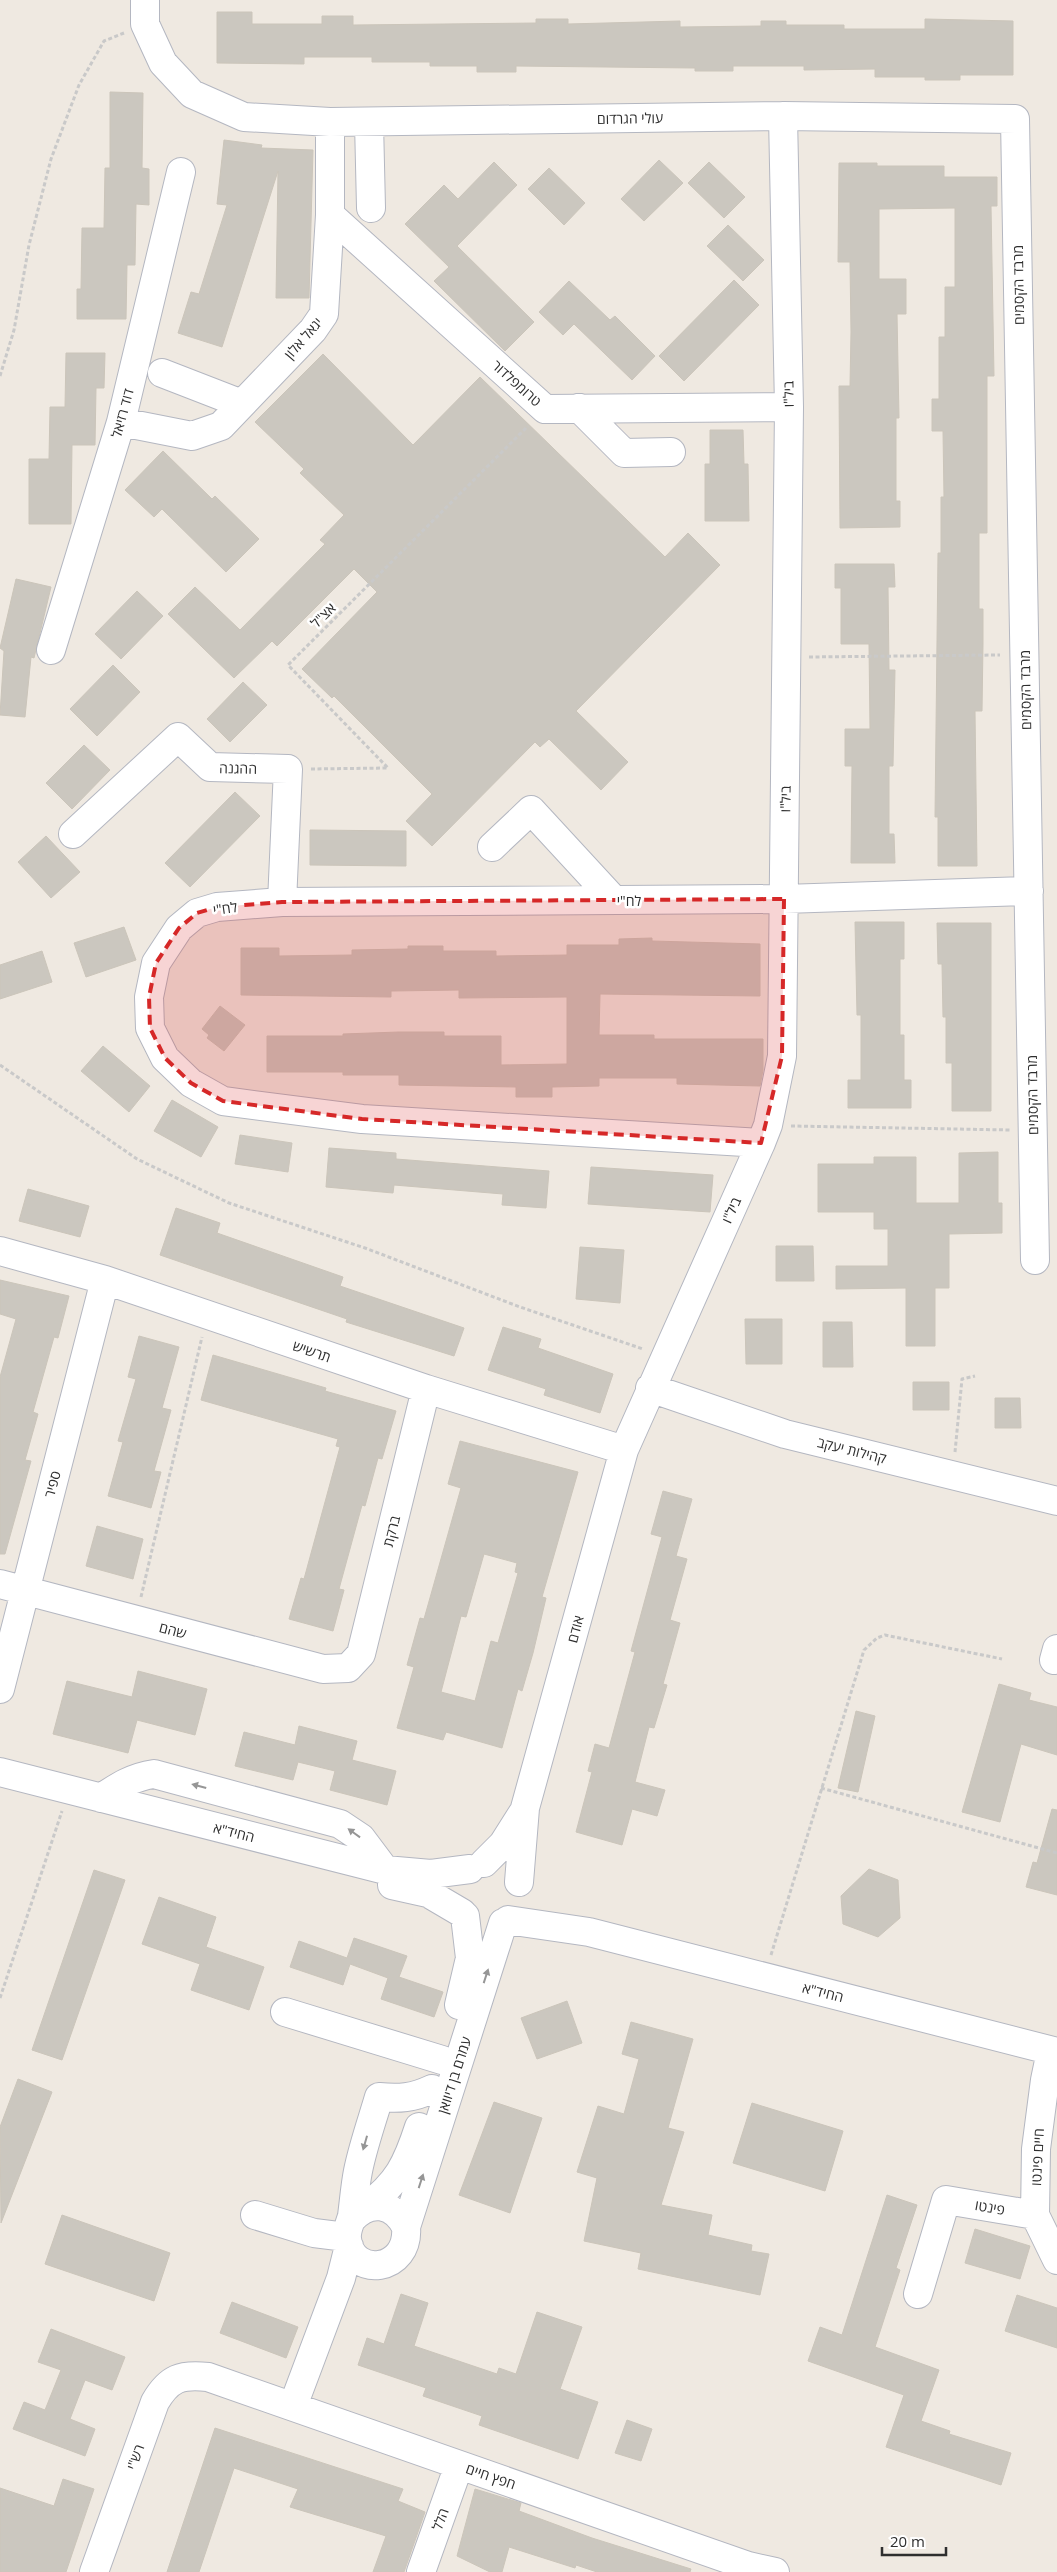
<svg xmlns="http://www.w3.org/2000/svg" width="1057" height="2572" viewBox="0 0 1057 2572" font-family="'Open Sans','Noto Sans Hebrew',sans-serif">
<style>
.building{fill:#cbc7bf;stroke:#cbc5ba;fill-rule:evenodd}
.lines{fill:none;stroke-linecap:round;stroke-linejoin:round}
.minor-casing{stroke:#b4b7c1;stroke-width:30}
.path{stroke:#c9c9c9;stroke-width:3;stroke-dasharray:4 2.5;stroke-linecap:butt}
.minor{stroke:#fff;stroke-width:28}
.oneway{fill:#969696}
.marked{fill:#d62828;fill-opacity:0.2;stroke:#d62828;stroke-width:4;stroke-dasharray:10 6;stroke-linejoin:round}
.labels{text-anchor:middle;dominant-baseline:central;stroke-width:5;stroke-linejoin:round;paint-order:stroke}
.street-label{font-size:14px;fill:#2e2e2e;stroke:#fff}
</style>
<rect width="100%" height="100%" fill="#efe9e1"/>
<path class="building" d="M217 12H252V24H322V16H353V25L536 23V19H568V24L680 21V27L761 26V21H786V25H844V29H925V19L1013 21V75H960V80H925V77H875V69L804 70V66H733V71H695V68L516 66V72H477V66H430V62H372V57H304V64L217 63Z
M110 92 143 93 142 168 149 169V205L136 204 135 265H127L126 319H77V289H81L82 228H104L105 168H110Z
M224 140 262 145 261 148 313 150 309 298H276L278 171 222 347 178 333 191 292 199 294 227 205 217 204Z
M659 160 683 183 644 221 621 199Z
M494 162 517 185 457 246 534 322 505 351 434 281 449 267 405 224 444 185 458 199Z
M709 162 745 197 724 218 688 183Z
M839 163H877V166H944V177H997V206H991L994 376H987V533H979V609H983V643L982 711H975L977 866H938V817H935L938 553H941V497H944L943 431H932V399H939V337H945V287H955V208L879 209V279H906V314H897L899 418H896V501H900V527L840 528 839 386H850L851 332 850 262H838Z
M549 168 585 203 564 225 528 189Z
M728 225 764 260 743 281 707 246Z
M734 280 759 305 684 381 659 356Z
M569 281 610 320 615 316 655 356 632 380 574 324 563 335 539 312Z
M66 353H105L104 388H96L95 445H72L71 524H29V459H49L50 407H65Z
M323 354 413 445 480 377 665 557 688 533 720 565 576 711 628 762 601 790 549 739 540 747 535 742 432 846 406 821 432 794 334 696 332 698 302 669 377 592 354 569 277 646 272 641 234 678 168 614 195 587 240 630 325 544 320 540 344 515 300 473 304 469 255 422Z
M710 430H743L744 464H748L749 521H705V464H710Z
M163 451 212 499 215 496 259 539 226 572 162 509 154 517 125 490Z
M835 564H894L895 587H888L889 670H895L893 766H889V834H894L895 863H851L852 766H845V729H870L869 644H841V588H835Z
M16 579 51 587 34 658 31 657 25 717 0 715 4 651 0 648Z
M137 591 163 616 121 659 95 634Z
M113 665 140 692 97 736 70 709Z
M243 682 267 705 230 742 207 719Z
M84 745 110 770 72 809 46 783Z
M235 792 260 816 190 887 165 863Z
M310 830 406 831V866L310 865Z
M46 836 80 872 51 898 18 862Z
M855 922H904V959H900V1035H904V1080H911V1108H848V1080H861V1015H857Z
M937 923H991V1111H952V1063H946V1017H943L942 964H938Z
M124 927 136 960 86 977 74 943Z
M652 938V941L760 944V996L600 994 599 1035H654V1039H763V1070L760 1086 677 1084V1078H599V1086L552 1087V1097H516V1087L399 1085V1075H343V1072H267V1036H343V1034L399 1032H444V1036H501V1065L567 1064V997L459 998V990L391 991V997L241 995V948H279V956L352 955V950L408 949V946H443V951H496V956L567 955V945H619V939Z
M42 951 52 982 0 999V965Z
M220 1006 245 1025 224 1051 207 1038 209 1035 202 1029Z
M103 1046 150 1086 129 1112 81 1071Z
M172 1100 218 1127 201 1157 154 1131Z
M240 1135 292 1143 288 1172 235 1164Z
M329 1148 396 1153V1159L549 1171 546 1208 502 1205 503 1194 394 1185 393 1193 326 1187Z
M998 1152V1203H1002V1233L949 1234V1288H935V1346H906V1288L836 1289V1266H888V1229H874V1212H818V1164H874V1157H916V1203H959V1153Z
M591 1167 713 1175 710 1212 588 1204Z
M28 1189 89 1206 80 1237 19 1221Z
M176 1208 220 1223 217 1233 343 1277 340 1286 464 1328 454 1356 346 1322 347 1319 160 1255Z
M776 1246H813L814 1281H776Z
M580 1247 624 1250 620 1303 576 1299Z
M0 1280 69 1296 58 1338 54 1337 33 1412 38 1414 25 1460 31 1461 5 1554H0V1377L16 1319 0 1314Z
M745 1319H782V1364H746Z
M823 1322H852L853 1367H823Z
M503 1327 541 1339 538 1348 613 1374 600 1413 544 1395 546 1389 488 1370Z
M139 1336 179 1347 162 1408 171 1410 154 1471 161 1472 151 1508 108 1496 123 1442 118 1441 136 1379 128 1377Z
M213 1355 326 1388 325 1391 396 1411 382 1459 378 1458 365 1506 362 1505 339 1589 344 1590 333 1631 289 1619 301 1578 304 1579 340 1447 336 1446 338 1439 201 1400Z
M913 1382H949V1410H913Z
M995 1398H1020L1021 1428H995Z
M460 1441 578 1472 542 1597 546 1598 533 1653 522 1691 518 1689 502 1748 446 1732 443 1740 397 1728 414 1667 407 1665 420 1618 424 1619 461 1488 448 1484ZM484 1554 517 1563 515 1572 518 1573 498 1643 491 1641 475 1701 441 1692 461 1616 466 1617Z
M663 1491 692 1499 676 1556 687 1559 670 1620 680 1623 663 1684 667 1685 654 1728 649 1727 635 1782 665 1790 657 1816 632 1809 622 1845 576 1832 592 1772 588 1771 595 1744 609 1748 635 1652 631 1651 662 1537 651 1534Z
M97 1526 143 1539 133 1579 86 1566Z
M138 1671 207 1689 195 1735 137 1720 128 1753 53 1734 67 1681 132 1697Z
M999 1684 1031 1693 1029 1700 1057 1707V1755L1021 1744 1000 1822 962 1812Z
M856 1711 875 1716 858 1792 838 1788Z
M299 1726 357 1741 352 1760 396 1771 387 1805 330 1790 335 1771 298 1762 293 1780 235 1766 244 1732 295 1745Z
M1052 1809 1057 1810V1895L1026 1887 1033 1862 1037 1863Z
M869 1869 898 1880 900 1918 878 1937 843 1924 841 1896Z
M94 1870 125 1880 62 2060 32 2050Z
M159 1897 216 1917 206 1947 264 1967 249 2010 191 1990 200 1964 142 1944Z
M354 1938 407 1956 399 1977 443 1992 434 2017 381 1999 388 1978 350 1964 343 1985 290 1967 299 1941 347 1958Z
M567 2001 582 2043 537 2059 521 2018Z
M631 2022 693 2039 668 2128 684 2132 661 2205 712 2215 708 2235 752 2245 751 2251 769 2254 760 2295 638 2269 641 2253 584 2241 597 2178 577 2172 598 2106 624 2114 639 2059 622 2054Z
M18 2079 52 2092 1 2223 0 2127Z
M494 2102 542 2118 510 2213 459 2195Z
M752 2103 843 2131 825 2191 733 2163Z
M887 2195 917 2205 896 2268 900 2270 875 2347 939 2370 921 2421 950 2431 949 2434 1011 2453 1001 2485 886 2447 904 2395 808 2361 820 2327 842 2335Z
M62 2215 170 2253 154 2301 45 2264Z
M975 2229 1030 2246 1020 2279 965 2263Z
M401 2294 428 2303 414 2346 497 2374 499 2368 516 2374 537 2312 582 2327 560 2389 598 2402 578 2459 479 2425 482 2416 423 2396 426 2388 358 2365 367 2338 384 2344Z
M1017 2295 1057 2308V2348L1005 2331Z
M232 2302 298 2327 286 2358 220 2333Z
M51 2329 125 2357 112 2390 85 2380 70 2419 95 2429 85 2456 13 2429 24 2402 45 2410 61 2370 38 2362Z
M627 2420 652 2429 641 2461 615 2453Z
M215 2428 403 2489 398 2501 425 2512 404 2572H373L386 2536 290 2507 298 2489 234 2468 199 2572H167Z
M63 2479 94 2489 66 2572H0V2488L54 2506Z
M475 2489 521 2503 519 2511 592 2538 691 2569 690 2572H597L576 2565 575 2568 509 2547 502 2572H490L457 2556Z"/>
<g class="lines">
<g class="minor-casing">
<path id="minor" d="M145 0V24L163 63 192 94 244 117 330 122 783 116 1015 119 1035 1260
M369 122 371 208
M330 215 545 409 789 407
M162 373 242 404
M579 408 624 453 671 452
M121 422 192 436 221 426 313 330 324 314 330 215V122
M51 650 121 422 181 172
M73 834 178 737 210 767 288 769 282 902
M492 847 531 810 614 900
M761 1143 362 1119 223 1101 191 1083 165 1058 150 1028 149 997 156 963 179 928 197 913 217 907 282 902 784 899 1029 891
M0 1251 105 1280 426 1389 624 1450
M650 1388 785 1434 1057 1501
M0 1584 323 1669 348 1668 361 1654 426 1389
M1054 1660 1057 1649
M0 1689 105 1280
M0 1772 385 1870 431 1874 470 1869
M101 1798C119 1786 133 1777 154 1774L340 1824 361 1838 385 1870
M484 1863 503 1844 522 1814
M519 1882 525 1808 624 1450 761 1143 768 1125 782 1056 789 407 783 116
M392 1885 428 1893 462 1913
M508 1920 589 1932 1057 2052
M459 2005 470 1958 465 1916
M285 2012 442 2060
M1051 2051 1045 2080 1036 2149 1035 2215 1057 2260
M366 2207C398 2183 407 2164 419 2127
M255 2215 314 2233 346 2237
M352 2219C370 2199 394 2203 406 2227 410 2272 352 2279 347 2239 346 2230 350 2224 352 2216 354 2201 355 2186 358 2171 363 2146 372 2121 379 2097 399 2099 413 2098 432 2089
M406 2227 503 1923
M918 2294 946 2200 1035 2215
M293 2406 341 2278 349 2246
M94 2572 155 2402C169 2378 181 2374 208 2377L748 2566 775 2572
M421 2572 459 2465"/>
</g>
<path class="path" d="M0 376 14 330 29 245 51 159 79 85 104 41 124 33
M809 657 1000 655
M311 769 388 768 288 665 528 426
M0 1065 137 1159 229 1203 365 1248 520 1307 643 1349
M791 1126 1010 1130
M955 1452 962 1379 975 1376
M141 1597 202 1337
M821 1788 1057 1853
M771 1955 864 1650 877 1638 885 1635 1002 1659
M0 1998 62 1811"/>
<use href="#minor" class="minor"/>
</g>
<defs><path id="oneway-solid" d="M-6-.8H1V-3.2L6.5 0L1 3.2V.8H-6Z" transform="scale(1.25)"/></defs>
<g class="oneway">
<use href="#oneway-solid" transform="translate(199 1786) rotate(-165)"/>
<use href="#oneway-solid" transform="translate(354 1833) rotate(-144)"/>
<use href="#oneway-solid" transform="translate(486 1976) rotate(-72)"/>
<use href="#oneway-solid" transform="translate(365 2143) rotate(106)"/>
<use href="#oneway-solid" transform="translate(421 2181) rotate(-72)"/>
</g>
<path class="marked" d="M784 899 782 1056 761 1143 362 1119 223 1101 191 1083 165 1058 150 1028 149 997 156 963 179 928 197 913 217 907 282 902Z"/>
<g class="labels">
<g class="street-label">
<text transform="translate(630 118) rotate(-1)">עולי הגרדום</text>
<text transform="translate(1018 285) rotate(-91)">מרבד הקסמים</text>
<text transform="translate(303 338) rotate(-49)">יגאל אלון</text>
<text transform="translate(517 383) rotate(42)">טרומפלדור</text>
<text transform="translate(788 394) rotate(-91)">ביל"ו</text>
<text transform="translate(122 413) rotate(-75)">דוד רזיאל</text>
<text transform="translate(323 615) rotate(-45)">אצ"ל</text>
<text transform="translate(1025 690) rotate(-91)">מרבד הקסמים</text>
<text transform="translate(238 768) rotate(1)">ההגנה</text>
<text transform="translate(785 799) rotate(-89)">ביל"ו</text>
<text x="629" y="900">לח"י</text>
<text transform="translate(225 908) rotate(-8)">לח"י</text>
<text transform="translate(1032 1095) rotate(-91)">מרבד הקסמים</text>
<text transform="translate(731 1210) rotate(-66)">ביל"ו</text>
<text transform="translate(312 1351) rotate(19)">תרשיש</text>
<text transform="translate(852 1450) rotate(14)">קהילות יעקב</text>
<text transform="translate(52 1484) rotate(-75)">ספיר</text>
<text transform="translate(391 1531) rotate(-76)">ברקת</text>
<text transform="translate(575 1629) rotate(-75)">אודם</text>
<text transform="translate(173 1630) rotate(15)">שהם</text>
<text transform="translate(234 1832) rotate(14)">החיד"א</text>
<text transform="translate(823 1992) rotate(14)">החיד"א</text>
<text transform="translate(454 2075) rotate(-72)">עמרם בן דיוואן</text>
<text transform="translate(1037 2157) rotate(-87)">חיים פינטו</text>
<text transform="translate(990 2207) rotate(10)">פינטו</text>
<text transform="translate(135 2457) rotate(-70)">רש"י</text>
<text transform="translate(491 2476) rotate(19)">חפץ חיים</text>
<text transform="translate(440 2519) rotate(-70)">הלל</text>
</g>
</g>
<path d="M882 2547v8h64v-8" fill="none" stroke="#2e2e2e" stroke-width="2.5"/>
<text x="890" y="2547" font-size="15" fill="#2e2e2e" stroke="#ffffff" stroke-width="4" paint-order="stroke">20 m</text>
</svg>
